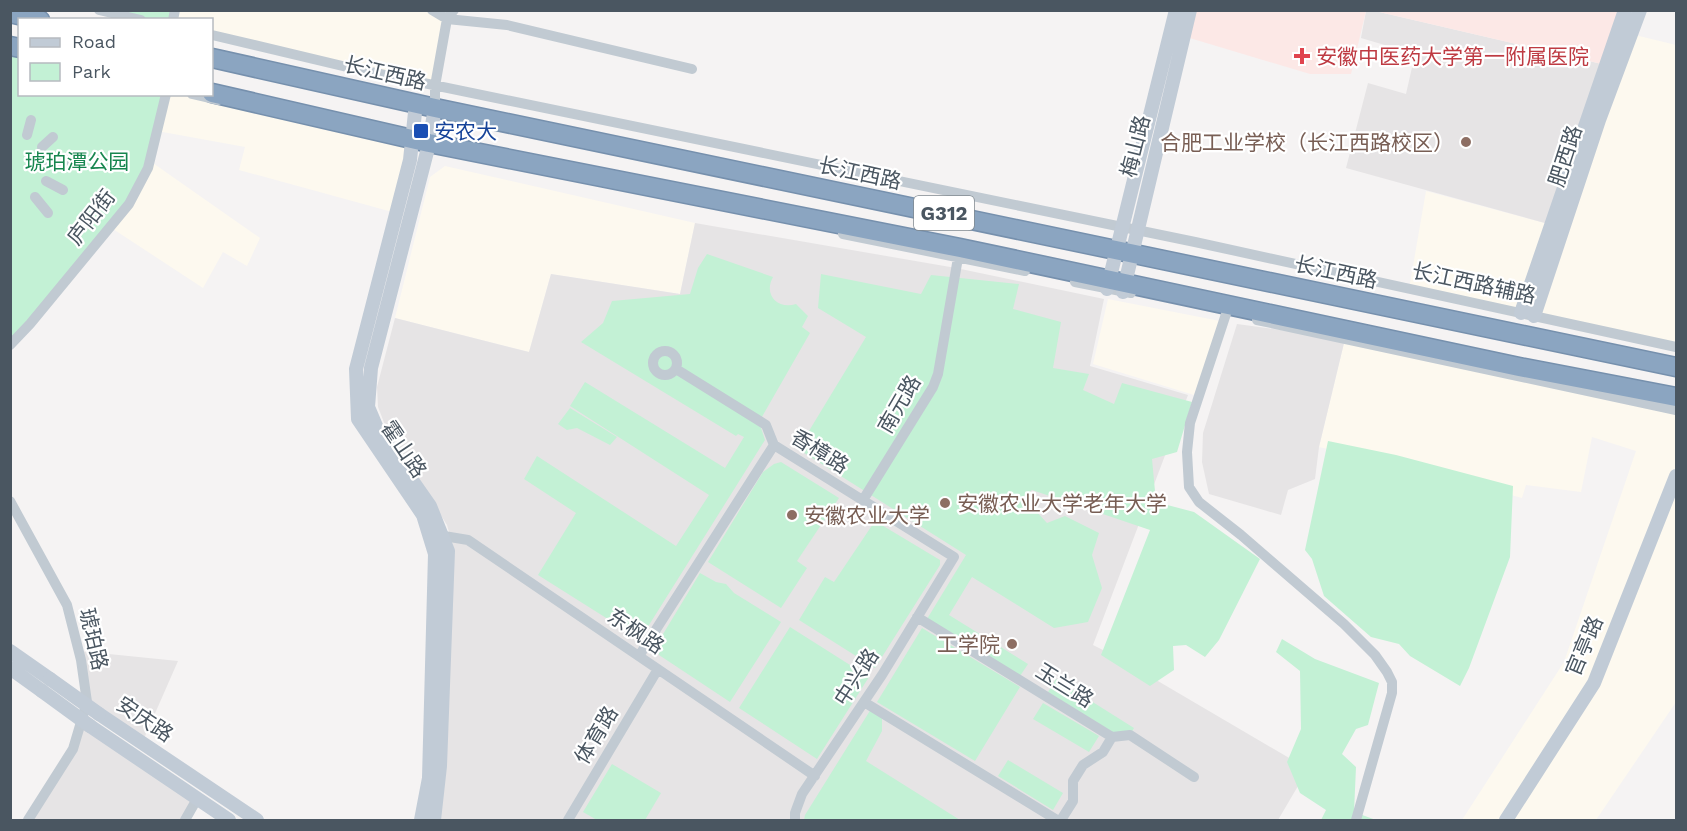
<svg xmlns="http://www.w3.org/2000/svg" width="1687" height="831" viewBox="0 0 1687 831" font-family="'Work Sans','Noto Sans SC',sans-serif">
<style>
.commercial{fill:#fdf9ef}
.education{fill:#e6e4e5}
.medical{fill:#fce8e6}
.green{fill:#c3f1d5}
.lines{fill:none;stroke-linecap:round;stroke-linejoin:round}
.highway-casing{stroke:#7690ad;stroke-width:21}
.street{stroke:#c1cad2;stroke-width:10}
.secondary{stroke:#c1cbd6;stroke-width:14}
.highway{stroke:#8ba5c1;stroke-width:18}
.secondary-bridge{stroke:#c1cbd6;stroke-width:14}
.health-dot{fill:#e0444e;stroke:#fff;stroke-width:2}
.transit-dot{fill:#1a4fb4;stroke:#fff;stroke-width:2}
.education-dot{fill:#8d6e63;stroke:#fff;stroke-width:2}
.labels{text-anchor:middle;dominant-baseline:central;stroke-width:4.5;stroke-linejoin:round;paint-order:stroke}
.shield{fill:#fff;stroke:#808990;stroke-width:1.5}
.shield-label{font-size:20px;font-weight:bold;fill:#4a5661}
.health-label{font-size:21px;fill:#be3a42;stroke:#fff;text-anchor:start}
.street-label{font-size:21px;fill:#4a5661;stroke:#fff}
.transit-label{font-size:21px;fill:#164399;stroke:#fff;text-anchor:start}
.education-label{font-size:21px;fill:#785e54;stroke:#fff;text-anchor:end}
.park-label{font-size:21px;fill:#17864f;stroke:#fff}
</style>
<rect width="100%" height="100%" fill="#f5f3f3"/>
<path class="commercial" d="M175 10H432L447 19 435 86 212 35V20H173Z
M1631 34 1676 45V347L1534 316Z
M192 94 412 144 396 213 239 170 245 147 157 131 166 95Z
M150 161 260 238 247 266 223 252 203 288 110 227Z
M445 166 695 223 680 294 551 274 529 352 395 318 430 177Z
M1426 191 1552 225 1521 313 1409 289Z
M1108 299 1220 321 1194 395 1093 364Z
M1345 339 1649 407 1676 415V702L1596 820H1462L1564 662 1636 451 1592 437 1581 492 1526 485 1522 498 1409 467 1319 447Z"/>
<path class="education" d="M1366 11H1375L1606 65 1552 225 1346 168 1368 83 1406 94 1415 54 1361 38Z
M695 223 956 268 1104 299 1090 366 1188 395 1093 645 1117 657 1308 769 1278 820H440L454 550 447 525 387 430 378 407 377 387 395 318 529 352 551 274 680 294Z
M1237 324 1345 339 1319 447 1315 479 1288 490 1281 515 1209 494 1202 462 1203 433Z
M79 651 178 661 142 743 87 702Z
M81 720 197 799 185 820H28L73 749Z"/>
<path class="medical" d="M1190 11H1366L1351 74H1310L1183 36Z
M1375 11H1625L1606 65Z"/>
<path class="green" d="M99 11H175L173 20 141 19Z
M10 54 19 56 20 94 166 95 148 168 129 204 10 345Z
M707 254 773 277C763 295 778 310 796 304L808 316 802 327 810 333 759 422 765 440 644 633H630L538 575 576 513 524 479 537 456 676 546 709 495 570 406 585 382 725 468 744 437 738 434 736 436 581 342 603 323 612 301 690 294 698 268Z
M821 274 921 294 931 275 1019 284 1013 309 1061 322 1053 368 1089 374 1083 390 1114 404 1122 383 1192 402 1177 452 1152 459 1156 502 1194 512 1260 559 1219 640 1205 657 1186 645 1173 646 1174 670 1150 686 1101 655 1150 530 1032 490 1023 497 1047 523 1065 516 1099 533 1092 555 1102 588 1088 622 1054 628 972 577 949 615 1028 664 1020 676 927 619 966 555 798 449 866 337 818 308Z
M570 408 617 437 610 445 577 428 567 430 558 424Z
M1328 441 1396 455 1513 486 1510 557 1469 668 1460 686 1410 656 1399 644 1371 637 1324 596 1312 559 1305 550Z
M781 462 839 498 797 561 807 568 781 608 708 562 763 472 774 464Z
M875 521 940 560V565L875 668 799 620 825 577 834 582Z
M700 573 716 582 726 584 734 593 781 622 730 702 659 655 657 644Z
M790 627 869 677 817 759 739 708Z
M922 628 1020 687 975 761 877 702Z
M1282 639 1315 659 1379 683 1368 725 1356 729 1342 754 1356 767 1354 812 1376 820H1321L1326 810 1300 793 1287 762 1301 729 1300 671 1276 652Z
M1056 679 1134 728 1131 733H1114L1048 692Z
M1043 703 1099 736 1089 752 1033 719Z
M871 709 882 716V731L866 761 960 820H804L805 815Z
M1008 760 1063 793 1053 810 998 776Z
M612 764 661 793 645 820H597L583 812Z"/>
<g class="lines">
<g class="highway-casing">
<path id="highway" d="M10 13 40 20
M10 46 20 48
M212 58 435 108 1676 367
M212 93 429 143 960 248 1519 367 1676 397"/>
</g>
<path class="street" d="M99 10 141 20
M432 10 447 19 507 25 692 69
M173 20 175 10
M212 35 351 68 1195 242 1676 347
M192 94 218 100
M435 108V86L447 19 454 10
M27 135 31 120
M42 147 53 137
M48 162 65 161
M46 181 63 190
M35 197 48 213
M843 234 1025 271
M1075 282 1131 293
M1226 314 1190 423 1187 452 1189 487 1199 502 1241 535 1344 624 1375 655 1387 672 1392 682V693L1356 820
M1257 320 1676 410
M10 345 30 324 129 204 148 168 166 94
M653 363a12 12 0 1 1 24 0a12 12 0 1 1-24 0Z
M676 369 766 425 774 445 954 557 882 675 802 794 795 813V820
M863 500 933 387 938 374 959 252
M10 501 67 605 81 660 87 702 73 749 28 820
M438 535 468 540 815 776
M917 617 1112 737 1130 735 1194 777
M639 656 774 445
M864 702 1057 820
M185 820 197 799
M568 820 658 669
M1061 820 1073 801V781L1083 765 1103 752 1112 737"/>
<path class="secondary" d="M416 103 410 160 356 369 358 419 423 515 435 554 429 778 421 820
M1107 289 1176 10
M1123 292 1190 10
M1521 313 1625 10
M1534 316 1599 120 1640 10
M10 651 50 679
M10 668 42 691
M99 714 257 820
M90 726 229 820
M434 820 440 766 448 551 430 506 379 433 368 407 371 368 428 148 435 108
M1506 820 1594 683 1676 476"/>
<use href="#highway" class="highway"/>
<path class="secondary-bridge" d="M50 679 99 714
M42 691 90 726"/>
</g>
<path class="health-dot" d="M1299 47h6v6h6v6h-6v6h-6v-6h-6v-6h6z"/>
<rect class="transit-dot" x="413" y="123" width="16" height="16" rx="3"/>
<g class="education-dot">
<circle cx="1466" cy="142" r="6"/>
<circle cx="945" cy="503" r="6"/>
<circle cx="792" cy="515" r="6"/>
<circle cx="1012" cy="644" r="6"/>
</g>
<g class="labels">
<rect class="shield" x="914" y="196" width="60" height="34" rx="4.5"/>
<g class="shield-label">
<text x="944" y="213">G312</text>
</g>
<g class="health-label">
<text x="1316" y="56">安徽中医药大学第一附属医院</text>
</g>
<g class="street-label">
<text transform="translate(385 73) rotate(13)">长江西路</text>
<text transform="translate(1135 146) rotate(-76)">梅山路</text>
<text transform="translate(1565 156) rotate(-72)">肥西路</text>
<text transform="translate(860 173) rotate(12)">长江西路</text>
<text transform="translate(91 217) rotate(-52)">庐阳街</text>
<text transform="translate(1336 272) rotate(12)">长江西路</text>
<text transform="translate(1474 283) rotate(12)">长江西路辅路</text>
<text transform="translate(899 404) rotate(-60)">南元路</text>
<text transform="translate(404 449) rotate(56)">霍山路</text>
<text transform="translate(820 451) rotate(32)">香樟路</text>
<text transform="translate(636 631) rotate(34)">东枫路</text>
<text transform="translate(94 639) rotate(77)">琥珀路</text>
<text transform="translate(1584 646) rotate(-67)">官亭路</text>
<text transform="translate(856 677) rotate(-57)">中兴路</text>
<text transform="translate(1065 685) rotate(32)">玉兰路</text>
<text transform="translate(145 719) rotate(34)">安庆路</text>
<text transform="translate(596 735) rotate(-59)">体育路</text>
</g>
<g class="transit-label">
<text x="434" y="131">安农大</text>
</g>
<g class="education-label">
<text x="1454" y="142">合肥工业学校（长江西路校区）</text>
<text x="957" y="503" text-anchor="start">安徽农业大学老年大学</text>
<text x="804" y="515" text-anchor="start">安徽农业大学</text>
<text x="1000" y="644">工学院</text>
</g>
<g class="park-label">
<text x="77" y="161">琥珀潭公园</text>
</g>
</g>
<rect width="1687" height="831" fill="none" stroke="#4a5661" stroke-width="24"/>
<rect x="18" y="18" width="195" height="78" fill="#ffffff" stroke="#b7bbc0" stroke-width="1.5"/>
<rect x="30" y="38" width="30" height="9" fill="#c1cbd6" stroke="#b7bbc0" stroke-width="1.5"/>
<text x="72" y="48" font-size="18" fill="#4a5661">Road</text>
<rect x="30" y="63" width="30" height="18" fill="#c3f1d5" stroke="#b7bbc0" stroke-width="1.5"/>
<text x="72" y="78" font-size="18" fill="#4a5661">Park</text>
</svg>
